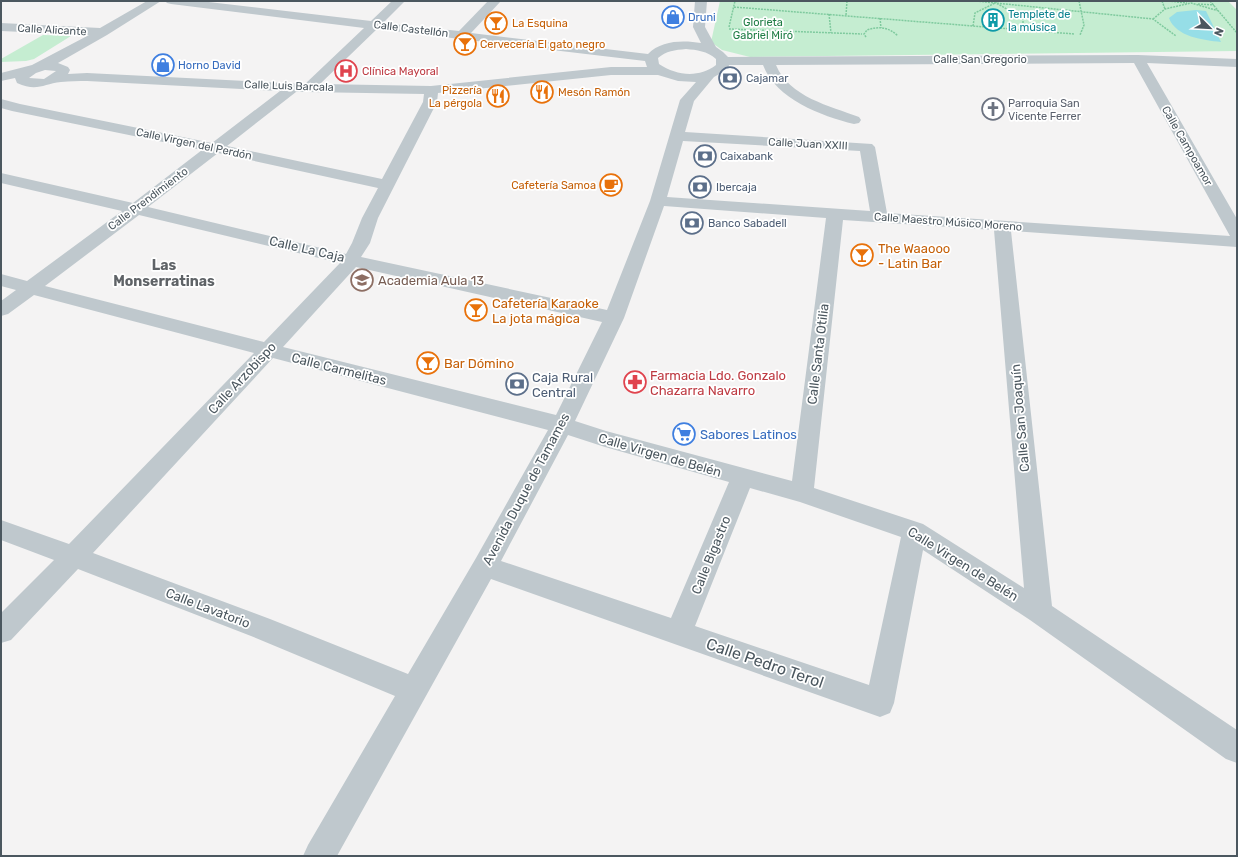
<svg xmlns="http://www.w3.org/2000/svg" width="1238" height="857" viewBox="0 0 1238 857" font-family="Rubik,sans-serif">
<style>
.green{fill:#c5edd1}
.water{fill:#96dee7}
.lines{fill:none;stroke-linecap:round;stroke-linejoin:round}
.path{stroke:#7fca9e;stroke-width:1.5;stroke-dasharray:2 1;stroke-linecap:butt}
.minor{fill:#bfc8cd;fill-rule:evenodd}
.labels{text-anchor:middle;dominant-baseline:central;stroke-width:3.5;stroke-linejoin:round;paint-order:stroke}
.far-culture-label{font-size:11px;fill:#0d838f;stroke:#fff;text-anchor:start}
.far-shop-label{font-size:11px;fill:#366cbe;stroke:#fff;text-anchor:start}
.far-park-label{font-size:11px;fill:#1f7d45;stroke:#fff}
.far-food-label{font-size:11px;fill:#c56008;stroke:#fff;text-anchor:start}
.far-street-label{font-size:11px;fill:#4b575f;stroke:#fff}
.far-health-label{font-size:11px;fill:#be3a42;stroke:#fff;text-anchor:start}
.far-service-label{font-size:11px;fill:#4e5e75;stroke:#fff;text-anchor:start}
.far-worship-label{font-size:11px;fill:#5b616d;stroke:#fff;text-anchor:start}
.food-label{font-size:13px;fill:#c56008;stroke:#fff;text-anchor:start}
.street-label{font-size:13px;fill:#4b575f;stroke:#fff}
.education-label{font-size:13px;fill:#785e54;stroke:#fff;text-anchor:start}
.health-label{font-size:13px;fill:#be3a42;stroke:#fff;text-anchor:start}
.service-label{font-size:13px;fill:#4e5e75;stroke:#fff;text-anchor:start}
.shop-label{font-size:13px;fill:#366cbe;stroke:#fff;text-anchor:start}
.neighbourhood-label{font-size:14px;font-weight:bold;fill:#5f6367;stroke:#fff}
.near-street-label{font-size:16px;fill:#4b575f;stroke:#fff}
</style>
<rect width="100%" height="100%" fill="#f4f3f3"/>
<path class="green" d="M720 1H1228L1237 10V51L750 57 722 50 711 42Z
M43 35 71 36 34 59 26 61 1 62V59Z"/>
<path class="water" d="M1196 10 1206 11 1221 42C1203 40 1176 37 1169 18L1177 12Z"/>
<g class="lines">
<path class="path" d="M976 1 1153 19 1176 36
M996 1V3L1023 18V30
M1079 1 1084 25 1080 35
M1162 1 1165 9
M1168 1 1187 3
M1210 1 1237 33
M1198 4 1214 5
M734 7 1074 34
M829 14 831 33
M846 15 847 1
M880 18 881 28
M1153 19 1165 9 1191 3 1219 11
M973 26 975 13 995 3
M729 27 735 1
M729 29 862 34
M866 37 864 34 867 30C878 26 889 27 898 36"/>
<path class="minor" d="M147 1H161L107 35 58 63 68 67 70 70 68 74 87 73 305 84 364 28 171 4 167 3 165 1H200L371 21 392 1H405L383 23 459 31 488 1H501L471 33 648 54C661 40 684 40 701 43L693 27 695 1H707L705 27 716 47 723 52 728 57 1138 55 1237 59V67L1147 63 1237 219V247L1011 231 1052 606 1237 730V763L1226 759 1030 620 923 550 894 703 890 713 880 717 491 579 337 856H303L308 845 395 696 251 636 78 569 11 640 1 643V613L54 560 1 540V520L69 544 254 353 34 295 8 314 1 316V301L16 290 1 286V274L27 281 122 211 1 183V173L133 203 202 150 12 111 1 108V99L20 104 212 143 280 91 87 81C78 81 70 81 61 82 43 84 37 92 17 83L15 78 1 81V73L32 65 89 35 1 31V23L100 28ZM377 29 645 61 647 67H611L431 86 320 84ZM686 49C697 50 707 51 716 59V65C699 78 677 76 659 64L658 58C666 51 675 50 686 49ZM1134 63 1230 236 887 213 875 147 872 144 685 132 694 101 714 77 728 69 729 65H763C776 99 821 116 854 124L859 123 861 120 859 117C830 106 789 97 776 65ZM45 70 56 71 44 79 29 78 36 73ZM611 75H658L678 81 696 82 680 100 650 201 607 310 361 257 370 243 378 218 437 102 438 93ZM296 92H308L424 94 423 102 382 179 227 146ZM683 141 860 151 870 211 667 197ZM218 153 378 188 362 218 352 243 346 254 148 207ZM664 206 826 218 792 481 606 431 575 421 624 318ZM139 215 340 263 264 342 45 286ZM843 220 994 230 1024 588 923 524 814 488ZM356 267 602 322 556 415 283 347ZM273 358 548 430 476 558 408 674 270 619 93 553ZM568 435 605 447 729 482 671 618 501 561ZM750 488 800 502 901 537 869 685 695 626Z"/>
</g>
<defs>
<g id="shop-ring" transform="scale(1.15)"><circle r="9.5" fill="#fff" stroke="#3f7fe0" stroke-width="1.5"/><path d="M-5-2.5h2.3a2.7 3.5 0 0 1 5.4 0H5L5.5 6h-11ZM-1.5-2.5h3a1.5 2.3 0 0 0-3 0Z" fill="#3f7fe0"/></g>
<g id="building-ring" transform="scale(1.15)"><circle r="9.5" fill="#fff" stroke="#0f9aa8" stroke-width="1.5"/><path d="M-4-6H4V6H1V3H-1V6H-4ZM-2.5-4.3h1.7v1.8h-1.7ZM.8-4.3h1.7v1.8H.8ZM-2.5-1h1.7V.8h-1.7ZM.8-1h1.7V.8H.8Z" fill="#0f9aa8"/></g>
<g id="bar-ring" transform="scale(1.15)"><circle r="9.5" fill="#fff" stroke="#e8710a" stroke-width="1.5"/><path d="M-6-5H6L.8 .8V4.5H3.5V6h-7V4.5H-.8V.8Z" fill="#e8710a"/></g>
<g id="hospital-ring" transform="scale(1.15)"><circle r="9.5" fill="#fff" stroke="#e0444e" stroke-width="1.5"/><path d="M-5-5h3v3.5h4V-5h3V5h-3V1.5h-4V5h-3Z" fill="#e0444e"/></g>
<g id="bank-ring" transform="scale(1.15)"><circle r="9.5" fill="#fff" stroke="#5c6f8a" stroke-width="1.5"/><path d="M-6-4H6V4H-6ZM0-2.3a2.3 2.3 0 1 0 0 4.6a2.3 2.3 0 1 0 0-4.6Z" fill="#5c6f8a"/></g>
<g id="restaurant-ring" transform="scale(1.15)"><circle r="9.5" fill="#fff" stroke="#e8710a" stroke-width="1.5"/><path d="M-5-6h1v4h1v-4h1v4h1v-4h1v5L-1.5 .5V6h-2V.5L-5-1ZM5-6V6H3V1.5H1.5Q1.5-4 5-6Z" fill="#e8710a"/></g>
<g id="church-ring" transform="scale(1.15)"><circle r="9.5" fill="#fff" stroke="#6b7280" stroke-width="1.5"/><path d="M-1.2-6h2.4v3.5h3.3v2.4h-3.3V6h-2.4V-.1h-3.3v-2.4h3.3Z" fill="#6b7280"/></g>
<g id="cafe-ring" transform="scale(1.15)"><circle r="9.5" fill="#fff" stroke="#e8710a" stroke-width="1.5"/><path d="M-5.5-4.5H6V0H3Q3 3.5 0 3.5H-2.5Q-5.5 3.5-5.5 0ZM3-3.2v2h1.7v-2ZM-6 4.5H4V6H-6Z" fill="#e8710a"/></g>
<g id="school-ring" transform="scale(1.15)"><circle r="9.5" fill="#fff" stroke="#8d6e63" stroke-width="1.5"/><path d="M0-5L7-2L0 1L-7-2ZM-4 1L0 2.5L4 1V4Q0 6-4 4Z" fill="#8d6e63"/></g>
<g id="pharmacy-ring" transform="scale(1.15)"><circle r="9.5" fill="#fff" stroke="#e0444e" stroke-width="1.5"/><path d="M-2-6h4v4h4v4h-4v4h-4v-4h-4v-4h4Z" fill="#e0444e"/></g>
<g id="supermarket-ring" transform="scale(1.15)"><circle r="9.5" fill="#fff" stroke="#3f7fe0" stroke-width="1.5"/><path d="M-6-5.5h2.5l.6 2H6L4.5 2H-2.5L-4.4-4H-6ZM-1.5 3.2a1.3 1.3 0 1 0 .1 0ZM3 3.2a1.3 1.3 0 1 0 .1 0Z" fill="#3f7fe0"/></g>
</defs>
<g fill-rule="evenodd">
<use href="#shop-ring" x="673" y="17"/>
<use href="#building-ring" x="993" y="20"/>
<use href="#bar-ring" x="496" y="23"/>
<use href="#bar-ring" x="465" y="44"/>
<use href="#shop-ring" x="163" y="65"/>
<use href="#hospital-ring" x="346" y="71"/>
<use href="#bank-ring" x="730" y="78"/>
<use href="#restaurant-ring" x="542" y="92"/>
<use href="#restaurant-ring" x="498" y="96"/>
<use href="#church-ring" x="993" y="109"/>
<use href="#bank-ring" x="705" y="156"/>
<use href="#cafe-ring" x="611" y="185"/>
<use href="#bank-ring" x="700" y="187"/>
<use href="#bank-ring" x="692" y="223"/>
<use href="#bar-ring" x="862" y="255"/>
<use href="#school-ring" x="362" y="280"/>
<use href="#bar-ring" x="476" y="310"/>
<use href="#bar-ring" x="428" y="363"/>
<use href="#pharmacy-ring" x="635" y="382"/>
<use href="#bank-ring" x="517" y="384"/>
<use href="#supermarket-ring" x="684" y="434"/>
</g>
<g class="labels">
<g class="far-culture-label">
<text x="1008" y="14">Templete de<tspan x="1008" dy="13">la música</tspan></text>
</g>
<g class="far-shop-label">
<text x="688" y="17">Druni</text>
<text x="178" y="65">Horno David</text>
</g>
<g class="far-park-label">
<text x="763" y="22">Glorieta<tspan x="763" dy="13">Gabriel Miró</tspan></text>
</g>
<g class="far-food-label">
<text x="512" y="23">La Esquina</text>
<text x="480" y="44">Cervecería El gato negro</text>
<text x="482" y="90" text-anchor="end">Pizzería<tspan x="482" dy="13">La pérgola</tspan></text>
<text x="558" y="92">Mesón Ramón</text>
<text x="596" y="185" text-anchor="end">Cafetería Samoa</text>
</g>
<g class="far-street-label">
<text transform="translate(411 29) rotate(7)">Calle Castellón</text>
<text transform="translate(52 30) rotate(3)">Calle Alicante</text>
<text x="980" y="59">Calle San Gregorio</text>
<text transform="translate(289 86) rotate(2)">Calle Luis Barcala</text>
<text transform="translate(194 144) rotate(12)">Calle Virgen del Perdón</text>
<text transform="translate(808 144) rotate(3)">Calle Juan XXIII</text>
<text transform="translate(1187 146) rotate(60)">Calle Campoamor</text>
<text transform="translate(148 199) rotate(-37)">Calle Prendimiento</text>
<text transform="translate(948 222) rotate(4)">Calle Maestro Músico Moreno</text>
</g>
<g class="far-health-label">
<text x="362" y="71">Clínica Mayoral</text>
</g>
<g class="far-service-label">
<text x="746" y="78">Cajamar</text>
<text x="720" y="156">Caixabank</text>
<text x="716" y="187">Ibercaja</text>
<text x="708" y="223">Banco Sabadell</text>
</g>
<g class="far-worship-label">
<text x="1008" y="103">Parroquia San<tspan x="1008" dy="13">Vicente Ferrer</tspan></text>
</g>
<g class="food-label">
<text x="878" y="248">The Waaooo<tspan x="878" dy="15">- Latin Bar</tspan></text>
<text x="492" y="303">Cafetería Karaoke<tspan x="492" dy="15">La jota mágica</tspan></text>
<text x="444" y="363">Bar Dómino</text>
</g>
<g class="street-label">
<text transform="translate(307 249) rotate(13)">Calle La Caja</text>
<text transform="translate(818 354) rotate(-83)">Calle Santa Otilia</text>
<text transform="translate(339 369) rotate(14)">Calle Carmelitas</text>
<text transform="translate(242 378) rotate(-47)">Calle Arzobispo</text>
<text transform="translate(1020 418) rotate(-95)">Calle San Joaquín</text>
<text transform="translate(660 455) rotate(16)">Calle Virgen de Belén</text>
<text transform="translate(526 489) rotate(-62)">Avenida Duque de Tamames</text>
<text transform="translate(711 555) rotate(-68)">Calle Bigastro</text>
<text transform="translate(963 564) rotate(32)">Calle Virgen de Belén</text>
<text transform="translate(208 608) rotate(21)">Calle Lavatorio</text>
</g>
<g class="education-label">
<text x="378" y="280">Academia Aula 13</text>
</g>
<g class="health-label">
<text x="650" y="375">Farmacia Ldo. Gonzalo<tspan x="650" dy="15">Chazarra Navarro</tspan></text>
</g>
<g class="service-label">
<text x="532" y="377">Caja Rural<tspan x="532" dy="15">Central</tspan></text>
</g>
<g class="shop-label">
<text x="700" y="434">Sabores Latinos</text>
</g>
<g class="neighbourhood-label">
<text x="164" y="265">Las<tspan x="164" dy="16">Monserratinas</tspan></text>
</g>
<g class="near-street-label">
<text transform="translate(765 663) rotate(19)">Calle Pedro Terol</text>
</g>
</g>
<rect width="1238" height="857" fill="none" stroke="#4b575f" stroke-width="4"/>
<g transform="translate(1210 28) rotate(114)" stroke="#ffffff" stroke-width="3" paint-order="stroke">
<path d="M0-3L7 15L0 10L-7 15Z" fill="#4b575f"/>
<text y="-6" font-size="11" font-weight="bold" text-anchor="middle" fill="#4b575f">N</text>
</g>
</svg>
